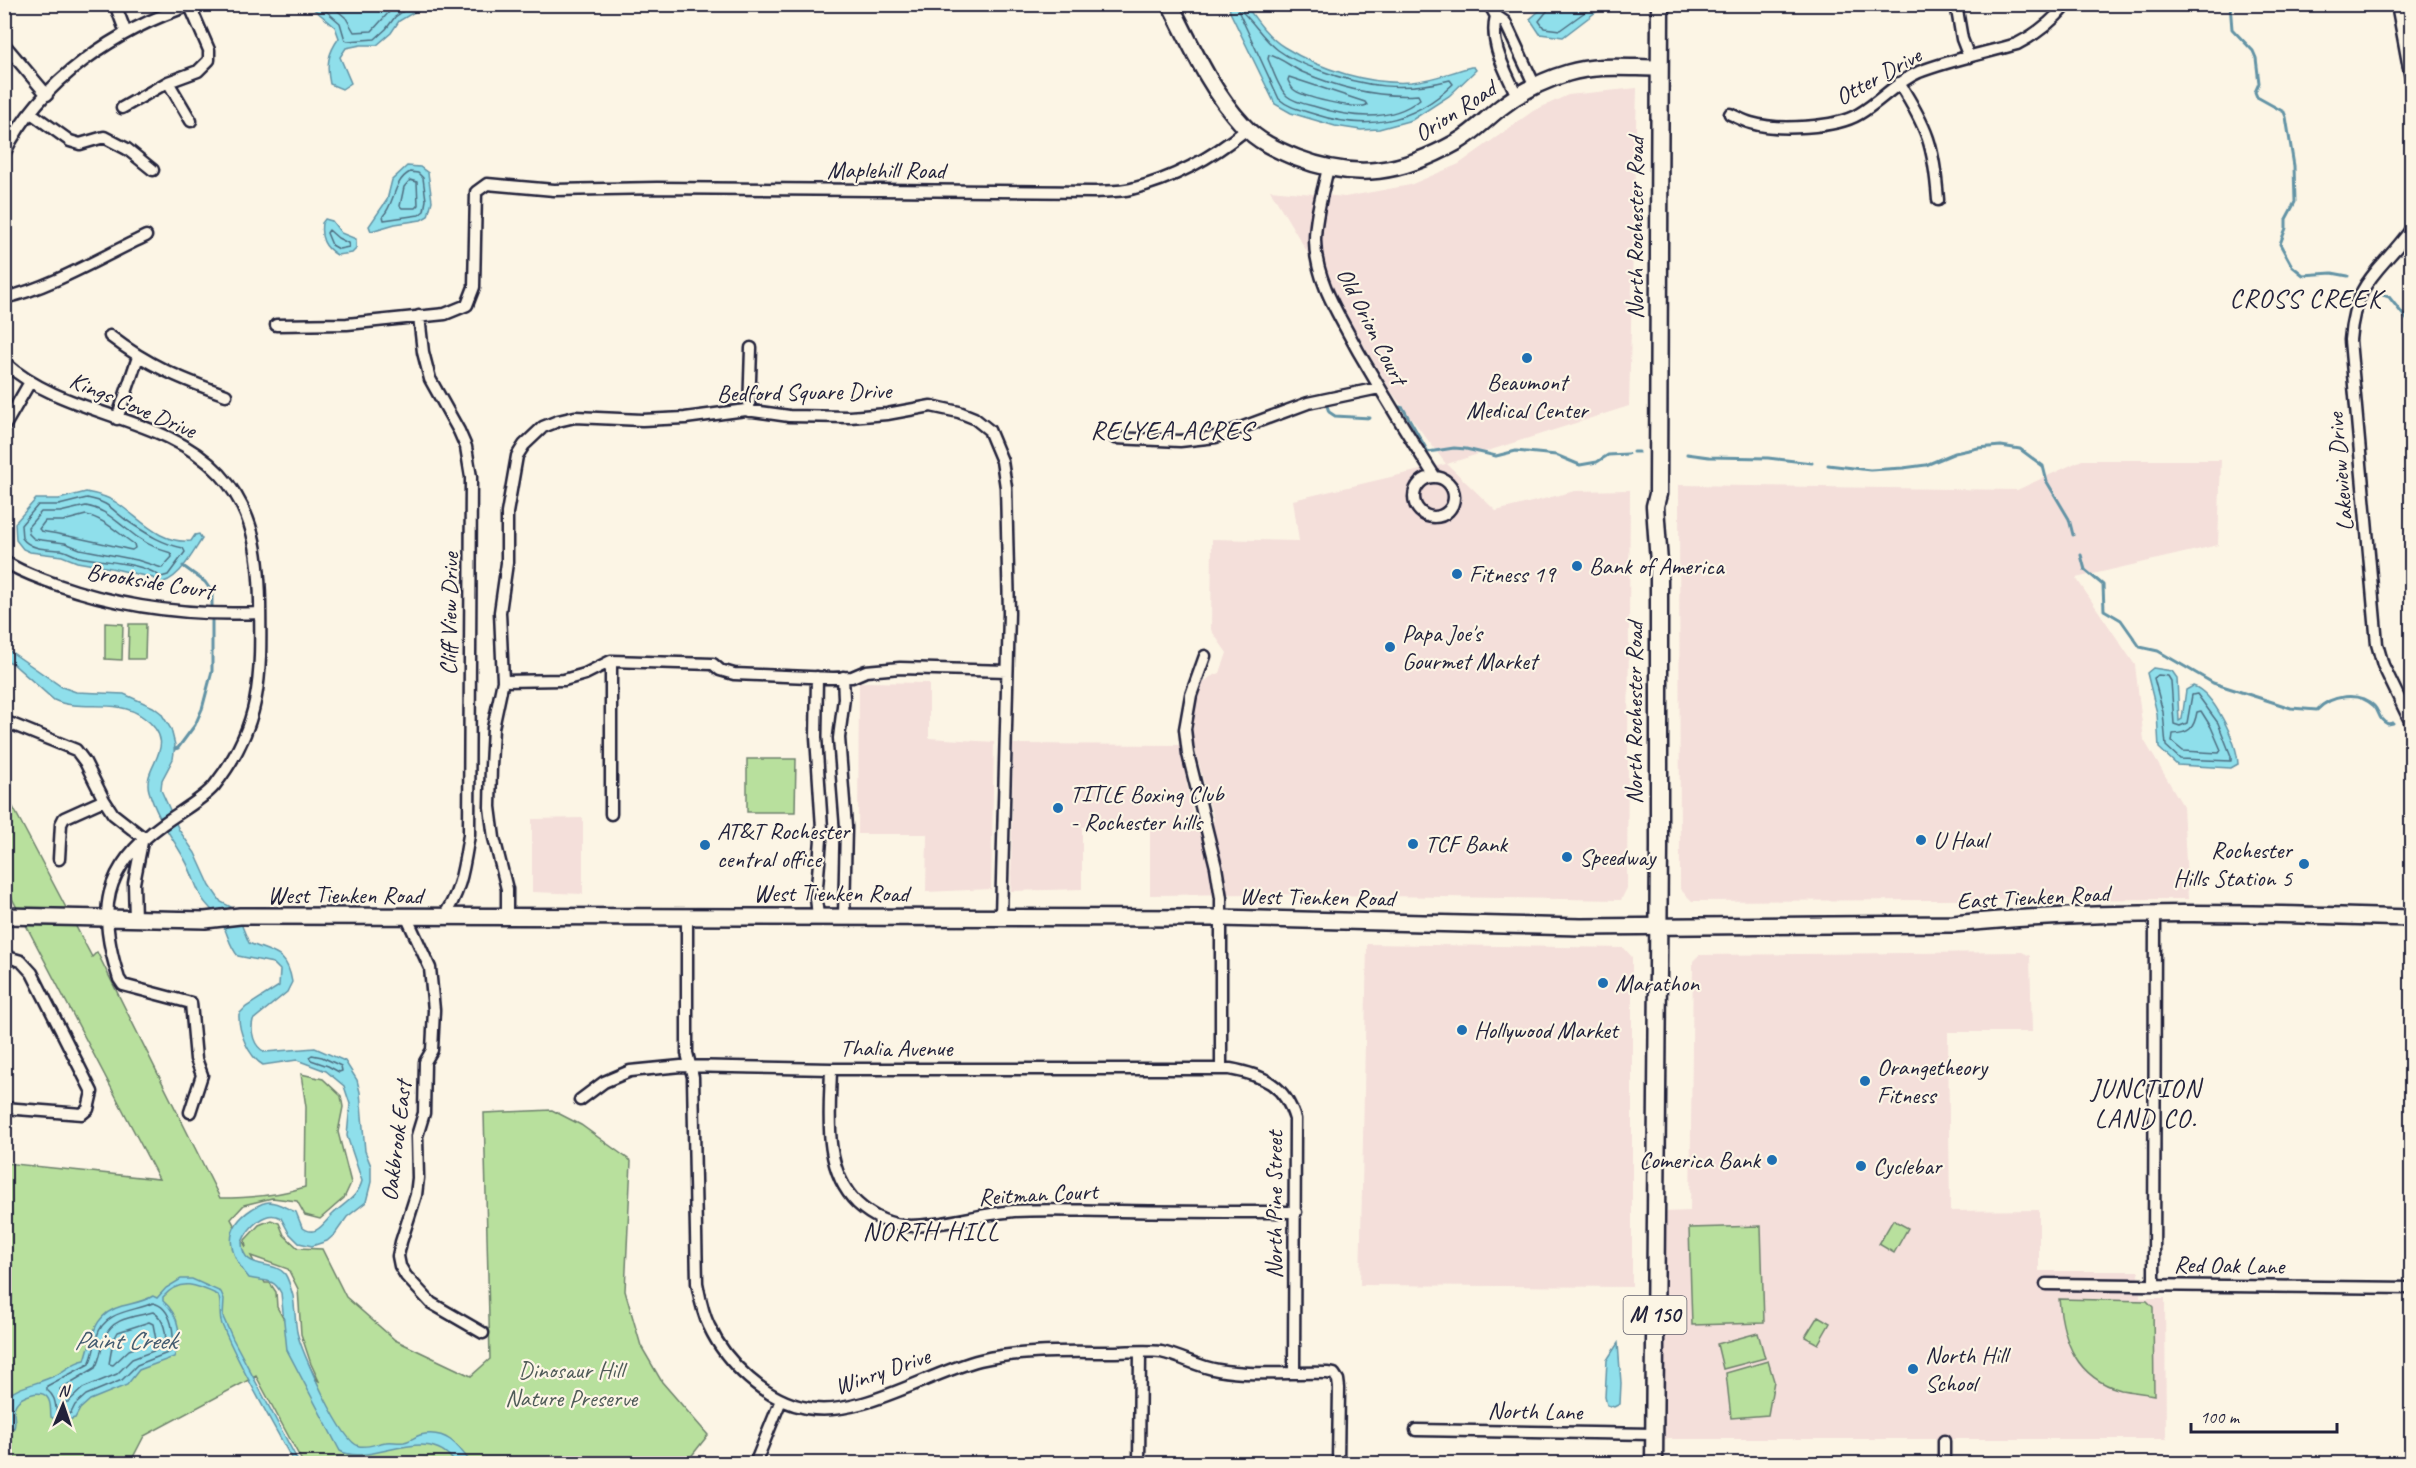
<svg xmlns="http://www.w3.org/2000/svg" width="2416" height="1468" viewBox="0 0 2416 1468" font-family="Caveat,sans-serif">
<style>
.built{fill:#f4dfda}
.green{fill:#b8e09d;stroke:#6d816c;stroke-width:1.5;fill-rule:evenodd}
.water{fill:#8fdfeb;stroke:#6393a5;stroke-width:1.5}
.lines{fill:none;stroke-linecap:round;stroke-linejoin:round}
.shore{stroke:#4e6e81;stroke-width:1.5}
.stream{stroke:#6393a5;stroke-width:3}
.street-casing{stroke:#22223b;stroke-width:15}
.secondary-casing{stroke:#22223b;stroke-width:20}
.primary-casing{stroke:#22223b;stroke-width:21}
.street{stroke:#fcf5e5;stroke-width:10}
.secondary{stroke:#fcf5e5;stroke-width:15}
.primary{stroke:#fcf5e5;stroke-width:16}
.poi-dot{fill:#1f6fb2;stroke:#fcf5e5;stroke-width:2}
.labels{text-anchor:middle;dominant-baseline:central;stroke-width:4.5;stroke-linejoin:round;paint-order:stroke}
.shield{fill:#fcf5e5;stroke:#63616e;stroke-width:1.5}
.shield-label{font-size:22px;font-weight:bold;fill:#22223b}
.street-label{font-size:24px;fill:#22223b;stroke:#fcf5e5}
.poi-label{font-size:24px;fill:#22223b;stroke:#fcf5e5;text-anchor:start}
.park-label{font-size:24px;fill:#4f5b58;stroke:#fcf5e5}
.neighbourhood-label{font-size:26px;letter-spacing:1.5px;fill:#22223b;stroke:#fcf5e5}
.water-label{font-size:26px;font-style:italic;fill:#435b70;stroke:#fcf5e5}
</style>
<rect width="100%" height="100%" fill="#fcf5e5"/>
<filter id="ink" filterUnits="userSpaceOnUse"><feTurbulence type="fractalNoise" baseFrequency=".0167" numOctaves="2"/><feDisplacementMap in="SourceGraphic" scale="12" xChannelSelector="R" yChannelSelector="G"/><feConvolveMatrix kernelMatrix="1 2 1 2 8 2 1 2 1" color-interpolation-filters="sRGB"/></filter>
<g filter="url(#ink)">
<path class="built" d="M1637 88 1629 406 1447 464 1496 511 1575 491 1630 490 1627 888 1621 900 1258 894 1150 895V825L1082 827V889L1011 891 1013 744 1180 745 1194 823 1214 821 1193 741V714L1202 684 1210 677 1220 673 1227 653 1211 630 1212 539 1299 541 1293 500 1446 464 1393 394 1270 190 1345 197 1410 185 1459 164 1533 111 1568 95Z
M2082 460H2221L2218 545 2076 578 2135 665 2144 740 2183 806 2188 899 1692 901 1680 889 1679 485 2017 490Z
M859 682 929 683V738L994 742 991 889 926 892 927 834H858Z
M583 818V894L532 892V819Z
M1367 944 1624 948 1632 957V1287L1360 1285Z
M2022 952 2030 956 2032 1032H1948L1950 1211 2039 1210V1271H2139L2140 1298H2165L2166 1439H1660L1663 1212 1690 1211 1693 961 1699 955Z"/>
<path class="green" d="M105 623 123 624 122 660 105 659Z
M129 624H146L145 659H128Z
M747 759H796L795 812H747Z
M4 790 92 957 97 952 220 1198C249 1198 277 1196 305 1187L306 1107 301 1074 323 1079 341 1096 343 1107 338 1132 351 1183 344 1198 320 1219 305 1215 297 1201 272 1198 244 1205 231 1219 246 1247 245 1240 259 1225 271 1220 279 1223 284 1235 298 1248 322 1249 346 1297 395 1340 471 1376 490 1359 484 1113 552 1110 581 1125 631 1161 625 1291 641 1346 662 1382 708 1435 686 1463H303L256 1376 144 1436 130 1463H5V1163L159 1179 5 885ZM251 1256 288 1269 298 1289 301 1334 311 1364 319 1381 317 1380 277 1307 276 1292 270 1283H265Z
M1893 1220 1908 1228 1894 1253 1879 1244Z
M1761 1226 1764 1323 1692 1325 1689 1228Z
M2059 1299 2147 1301 2153 1307 2154 1395C2143 1393 2132 1392 2121 1390 2076 1378 2063 1341 2059 1299Z
M1818 1316 1830 1323 1818 1344 1805 1337Z
M1758 1333 1765 1358 1723 1369 1717 1344Z
M1768 1361 1774 1381 1768 1415 1731 1418 1726 1373Z"/>
<path class="water" d="M309 5H426L399 21 391 33 377 45H361L346 48 340 57 351 83 342 89 330 84C326 65 328 53 339 38L335 27Z
M1229 5H1244L1247 7C1257 21 1269 38 1284 47 1321 70 1370 85 1412 82 1433 80 1451 72 1471 67H1474L1476 70 1449 96 1412 120 1379 129 1361 130 1335 126 1291 113 1275 104 1230 12Z
M1546 5V4L1605 5 1563 37 1540 34 1530 19Z
M407 166 420 167 428 173 432 201 428 216 421 220 395 224 371 231 369 226 387 200 392 180Z
M325 219 332 221 341 233 356 239V249L352 253 337 255C324 247 320 238 322 223Z
M86 492C97 494 109 497 117 503 141 519 159 544 191 541L195 535 199 534 202 539C192 554 177 584 156 583L153 578 111 568 77 562 62 556 30 552 23 549 16 540 15 523 36 499H59Z
M4 647 62 687 76 692 124 694 153 707 161 713 171 729 175 745 173 759 162 780 161 790 179 830 195 853 210 886 221 902 235 909 249 943C274 954 287 951 292 982L287 992 253 1020C250 1032 254 1047 265 1052L315 1048 345 1061 357 1080 360 1092 365 1151 371 1166V1182L366 1202 347 1217 335 1234 327 1241 312 1246 299 1243 289 1233 281 1218C265 1209 248 1228 242 1242 242 1272 273 1259 285 1274 289 1280 291 1289 293 1296 295 1308 295 1320 297 1332 301 1351 342 1443 359 1446 368 1448 377 1443 386 1442 392 1441 397 1443 404 1442 410 1441 414 1437 420 1435 446 1429 458 1445 471 1463H455C428 1421 370 1468 340 1451L287 1350 281 1293C273 1277 264 1282 249 1278 229 1254 221 1229 252 1209 257 1206 263 1202 269 1202 277 1202 288 1209 296 1212L302 1227C316 1239 324 1222 333 1214 344 1203 358 1197 362 1181L347 1136 350 1104 344 1086 326 1071 297 1060 263 1065C248 1056 238 1031 239 1014L246 1007 279 986 280 970 273 963 238 956C229 946 228 934 222 923 217 913 207 907 202 898 195 886 192 872 185 860 172 837 156 816 149 791 141 765 183 746 143 717 116 697 81 713 54 700L12 663 5 660Z
M2153 668 2172 671 2177 678 2179 721 2182 719 2186 690 2193 686C2214 693 2237 742 2238 764L2231 768 2177 765 2159 748 2157 713 2147 673Z
M181 1279H192L221 1292 224 1299 223 1317 233 1339 299 1463H294C270 1418 243 1374 223 1327 217 1315 223 1305 218 1295 197 1285 180 1277 163 1297V1301C180 1315 183 1339 174 1357L139 1370 127 1385 90 1400 80 1409 75 1418 60 1422 51 1417C50 1410 52 1403 47 1397 40 1389 21 1396 16 1404 11 1411 17 1420 14 1428H9L5 1419V1398C19 1385 39 1384 56 1375 66 1370 73 1362 85 1360 93 1336 93 1314 122 1306 133 1303 143 1302 153 1296L157 1298 166 1288Z
M1618 1343 1621 1383 1620 1404 1614 1407 1607 1405 1605 1397 1607 1360Z"/>
<g class="lines">
<path class="shore" d="M318 4 340 23 345 40 348 41 375 39 386 29 395 17 414 4
M330 4 346 18 354 32 372 31 390 11 400 4
M1235 4 1279 99C1289 108 1302 110 1314 114 1366 131 1412 124 1453 84L1450 80C1404 92 1363 87 1319 70 1305 65 1290 59 1278 50 1263 39 1254 22 1240 10L1241 4
M1549 4 1548 10 1539 21 1544 28 1560 30 1596 4
M1269 55C1280 57 1291 67 1302 72 1339 88 1378 98 1418 95L1420 99C1390 124 1347 117 1313 106 1305 104 1294 102 1287 96 1278 88 1273 70 1268 59Z
M1289 77 1365 102 1367 105C1357 110 1301 97 1293 89 1292 88 1288 81 1288 80Z
M410 172 418 173 423 178 426 200 424 211 419 215 384 220 383 216C395 203 393 181 410 172Z
M410 180 417 182 418 205 415 208H402L400 206 404 187Z
M329 230 338 238 348 243 349 247 339 249 332 245 327 233Z
M87 498C113 503 112 512 132 524 149 535 163 544 183 548L185 552 168 575 161 577C142 562 102 562 79 557 73 555 67 551 61 550 47 549 31 550 22 538L21 525 38 505H59Z
M86 506C103 509 111 517 124 527 137 538 155 549 171 553L172 557 162 568 137 560 80 549 65 543 34 539 29 534 28 527 41 512H60Z
M86 515C103 518 119 534 134 544L135 548 132 550C101 543 72 536 41 531L39 529 45 521H63Z
M2158 675 2168 676 2171 681 2174 724 2180 726 2187 723 2192 695 2197 694 2218 723 2231 756V761L2180 759 2166 746 2163 712 2154 678Z
M2201 711 2211 727 2221 750 2219 753 2183 751 2172 742 2173 734C2189 733 2194 729 2197 712Z
M312 1055 322 1057 341 1066 342 1071 339 1072 328 1066 311 1060 309 1057Z
M153 1303C172 1307 177 1338 170 1352L137 1365 122 1380 86 1395 75 1405 71 1413 62 1416 57 1414C55 1404 56 1397 47 1390V1386L89 1364C94 1355 94 1346 97 1336 105 1310 133 1312 153 1303Z
M153 1312C164 1318 168 1335 164 1347L132 1359 117 1374 83 1388 68 1402H64L60 1389 95 1368C101 1358 101 1347 105 1337 112 1317 136 1317 153 1312Z
M149 1322 153 1324 156 1340 129 1350 113 1365 109 1364 113 1341 118 1332Z"/>
<path class="stream" d="M2230 4 2232 29 2253 51 2256 58 2259 83 2255 92 2257 97 2284 112 2286 117 2294 166 2295 202 2286 219V228L2280 244 2292 266 2303 275 2332 273 2348 276
M2377 293 2389 297 2412 326
M1327 406 1329 412 1335 416 1370 418
M1400 407 1403 408 1428 452 1454 448 1466 449 1496 456 1516 451 1556 455 1580 465 1597 462 1608 455 1628 454
M1633 452H1639
M1687 454 1709 457 1768 458 1812 463
M1828 465 1870 470 1903 468 1926 465 1955 453 1978 448 2001 446 2020 449 2043 466 2047 482 2069 519 2073 535
M2081 555 2085 570 2103 585 2104 610 2121 620 2140 647 2158 651 2213 683 2291 708 2317 710C2330 696 2358 690 2374 706 2380 712 2378 720 2388 724L2393 723
M175 749 178 748 195 725 202 709 212 671V592L205 582 183 566
M2397 910H2412"/>
<g class="street-casing">
<path id="street" d="M115 4 126 33
M1489 4 1496 16 1505 22 1535 86
M1956 4 1962 39 1969 57
M2397 4 2412 84
M1496 16C1489 45 1506 71 1517 96
M4 44 47 95
M168 82 191 121
M1899 83C1928 129 1934 146 1938 200
M122 108 168 82 198 71 209 60V50L190 6
M31 113 70 141 80 144 104 137 127 149 153 170
M1730 114C1737 117 1744 121 1751 123 1777 131 1836 128 1859 114 1881 101 1896 82 1919 72 1950 60 1985 53 2017 44 2037 34 2052 22 2067 4
M4 154C41 79 117 29 194 4
M1328 168C1323 191 1315 216 1315 240 1315 280 1340 317 1358 351 1383 394 1408 435 1435 477
M2412 228C2380 273 2355 278 2350 340L2377 644 2383 665 2412 725
M4 298C50 288 103 256 146 236
M419 316 423 352 430 379 459 431 466 447 471 477 469 835C464 865 461 894 442 918
M276 325 347 324 445 314 467 305 474 287 476 192 487 184 554 190 657 188 1094 192C1106 191 1119 192 1131 189 1173 179 1214 156 1247 129
M110 336C149 366 181 379 226 395
M4 362C65 418 163 413 220 474 254 511 259 554 260 601 261 675 263 724 214 786 201 801 179 812 163 824 102 868 97 911 119 979L123 985 191 1003 196 1059 202 1075 190 1112
M749 411 751 348
M117 419 138 357
M4 427 30 382
M1115 438 1180 441 1216 437 1308 403 1379 388
M1414 497a20 20 0 1 1 40 0a20 20 0 1 1-40 0Z
M4 561C20 572 37 577 55 584 120 607 191 616 260 613
M1205 656 1191 695 1185 729 1188 754 1216 867 1221 898V1069
M611 661V814
M817 677 816 737 822 828 816 898 818 916
M843 677 844 698 839 738 846 827 844 916
M503 681 564 680 585 674 611 661 713 664 720 670 734 674 833 678 852 677 866 671 900 668 1007 671
M4 721 76 750 85 762 104 800 113 814 145 839
M59 859 61 824 64 818 104 800
M507 916V889L494 838 490 807 491 766 493 728 503 681 500 612 507 563V513L517 456 524 445 543 427 558 421 575 417 642 420 685 418 746 410 789 416 850 417 887 414 931 406 959 412 974 418 989 430 1002 461 1006 487 1009 613 1001 917
M687 916V1053L693 1077 697 1283C700 1298 702 1312 709 1326 726 1363 766 1401 807 1408 860 1418 928 1373 980 1360 1023 1350 1068 1352 1112 1352 1128 1352 1146 1350 1161 1352 1181 1356 1198 1367 1218 1370 1252 1376 1292 1372 1327 1373L1334 1374 1338 1380 1339 1388 1338 1464
M407 918 430 968 434 1010 432 1050 425 1062 424 1113 417 1136 418 1178 416 1195 401 1242 398 1256 400 1266 406 1276 431 1303 483 1333
M135 919 134 883 142 842
M4 956 21 961 32 973 92 1092 88 1109 82 1114 4 1108
M831 1069C830 1113 822 1168 857 1203 872 1217 891 1225 910 1226 945 1226 979 1214 1014 1211 1049 1209 1084 1211 1119 1211 1178 1212 1237 1212 1296 1212
M580 1100 604 1082 630 1071 681 1066 831 1069H1230C1263 1075 1285 1085 1295 1119L1294 1372
M2046 1284 2412 1288
M2154 1285 2155 914
M1416 1430 1653 1434
M755 1464 781 1400
M1139 1464 1140 1352
M1944 1464V1441"/>
</g>
<g class="secondary-casing">
<path id="secondary" d="M1170 4C1191 45 1211 91 1243 125 1257 141 1277 150 1297 158 1357 181 1402 173 1457 142 1473 133 1486 119 1500 108 1520 92 1544 80 1568 73 1597 64 1629 68 1659 68
M4 916 205 920 240 916 1221 918 1581 927 1953 924C2105 909 2259 913 2412 918"/>
</g>
<g class="primary-casing">
<path id="primary" d="M1654 1464 1659 847V563L1655 506 1658 494 1660 4"/>
</g>
<use href="#street" class="street"/>
<use href="#secondary" class="secondary"/>
<use href="#primary" class="primary"/>
</g>
</g>
<g class="poi-dot">
<circle cx="1527" cy="358" r="6"/>
<circle cx="1577" cy="566" r="6"/>
<circle cx="1457" cy="574" r="6"/>
<circle cx="1390" cy="647" r="6"/>
<circle cx="1058" cy="808" r="6"/>
<circle cx="1921" cy="840" r="6"/>
<circle cx="1413" cy="844" r="6"/>
<circle cx="705" cy="845" r="6"/>
<circle cx="1567" cy="857" r="6"/>
<circle cx="2304" cy="864" r="6"/>
<circle cx="1603" cy="983" r="6"/>
<circle cx="1462" cy="1030" r="6"/>
<circle cx="1865" cy="1081" r="6"/>
<circle cx="1772" cy="1160" r="6"/>
<circle cx="1861" cy="1166" r="6"/>
<circle cx="1913" cy="1369" r="6"/>
</g>
<g class="labels">
<rect class="shield" x="1623.5" y="1296" width="63" height="38" rx="4.5"/>
<g class="shield-label">
<text x="1655" y="1315">M 150</text>
</g>
<g class="street-label">
<text transform="translate(1878 76) rotate(-29)">Otter Drive</text>
<text transform="translate(1455 111) rotate(-33)">Orion Road</text>
<text x="886" y="170">Maplehill Road</text>
<text transform="translate(1635 228) rotate(-90)">North Rochester Road</text>
<text transform="translate(1372 326) rotate(63)">Old Orion Court</text>
<text transform="translate(804 392) rotate(-1)">Bedford Square Drive</text>
<text transform="translate(133 405) rotate(23)">Kings Cove Drive</text>
<text transform="translate(2340 472) rotate(-95)">Lakeview Drive</text>
<text transform="translate(150 581) rotate(9)">Brookside Court</text>
<text transform="translate(449 614) rotate(-89)">Cliff View Drive</text>
<text transform="translate(1634 713) rotate(-90)">North Rochester Road</text>
<text x="831" y="893">West Tienken Road</text>
<text x="345" y="895">West Tienken Road</text>
<text transform="translate(1317 897) rotate(1)">West Tienken Road</text>
<text transform="translate(2033 897) rotate(-3)">East Tienken Road</text>
<text x="896" y="1048">Thalia Avenue</text>
<text transform="translate(396 1141) rotate(-83)">Oakbrook East</text>
<text transform="translate(1038 1194) rotate(-3)">Reitman Court</text>
<text transform="translate(1274 1205) rotate(-90)">North Pine Street</text>
<text transform="translate(2229 1265) rotate(1)">Red Oak Lane</text>
<text transform="translate(882 1371) rotate(-19)">Winry Drive</text>
<text transform="translate(1535 1411) rotate(1)">North Lane</text>
</g>
<g class="poi-label">
<text x="1527" y="382" text-anchor="middle">Beaumont<tspan x="1527" dy="28">Medical Center</tspan></text>
<text x="1589" y="566">Bank of America</text>
<text x="1469" y="574">Fitness 19</text>
<text x="1402" y="633">Papa Joe's<tspan x="1402" dy="28">Gourmet Market</tspan></text>
<text x="1070" y="794">TITLE Boxing Club<tspan x="1070" dy="28">- Rochester hills</tspan></text>
<text x="717" y="831">AT&amp;T Rochester<tspan x="717" dy="28">central office</tspan></text>
<text x="1933" y="840">U Haul</text>
<text x="1425" y="844">TCF Bank</text>
<text x="2292" y="850" text-anchor="end">Rochester<tspan x="2292" dy="28">Hills Station 5</tspan></text>
<text x="1579" y="857">Speedway</text>
<text x="1615" y="983">Marathon</text>
<text x="1474" y="1030">Hollywood Market</text>
<text x="1877" y="1067">Orangetheory<tspan x="1877" dy="28">Fitness</tspan></text>
<text x="1760" y="1160" text-anchor="end">Comerica Bank</text>
<text x="1873" y="1166">Cyclebar</text>
<text x="1925" y="1355">North Hill<tspan x="1925" dy="28">School</tspan></text>
</g>
<g class="park-label">
<text x="571" y="1370">Dinosaur Hill<tspan x="571" dy="28">Nature Preserve</tspan></text>
</g>
<g class="neighbourhood-label">
<text x="2306" y="298">CROSS CREEK</text>
<text x="1172" y="430">RELYEA ACRES</text>
<text x="2146" y="1088">JUNCTION<tspan x="2146" dy="30">LAND CO.</tspan></text>
<text x="931" y="1231">NORTH HILL</text>
</g>
<g class="water-label">
<text x="125" y="1340">Paint Creek</text>
</g>
</g>
<rect width="2416" height="1468" fill="none" stroke="#fcf5e5" stroke-width="24"/>
<rect x="12" y="12" width="2392" height="1444" fill="none" stroke="#22223b" stroke-width="2" filter="url(#ink)"/>
<g transform="translate(63 1405) rotate(2)" stroke="#fcf5e5" stroke-width="4.5" paint-order="stroke">
<path d="M0-4.5L10 22L0 15L-10 22Z" fill="#22223b"/>
<text y="-9" font-size="16" font-weight="bold" text-anchor="middle" fill="#22223b">N</text>
</g>
<path d="M2191 1423v9h146v-9" fill="none" stroke="#22223b" stroke-width="3"/>
<text x="2200" y="1423" font-size="18" fill="#22223b" stroke="#fcf5e5" stroke-width="4.5" paint-order="stroke">100 m</text>
</svg>
